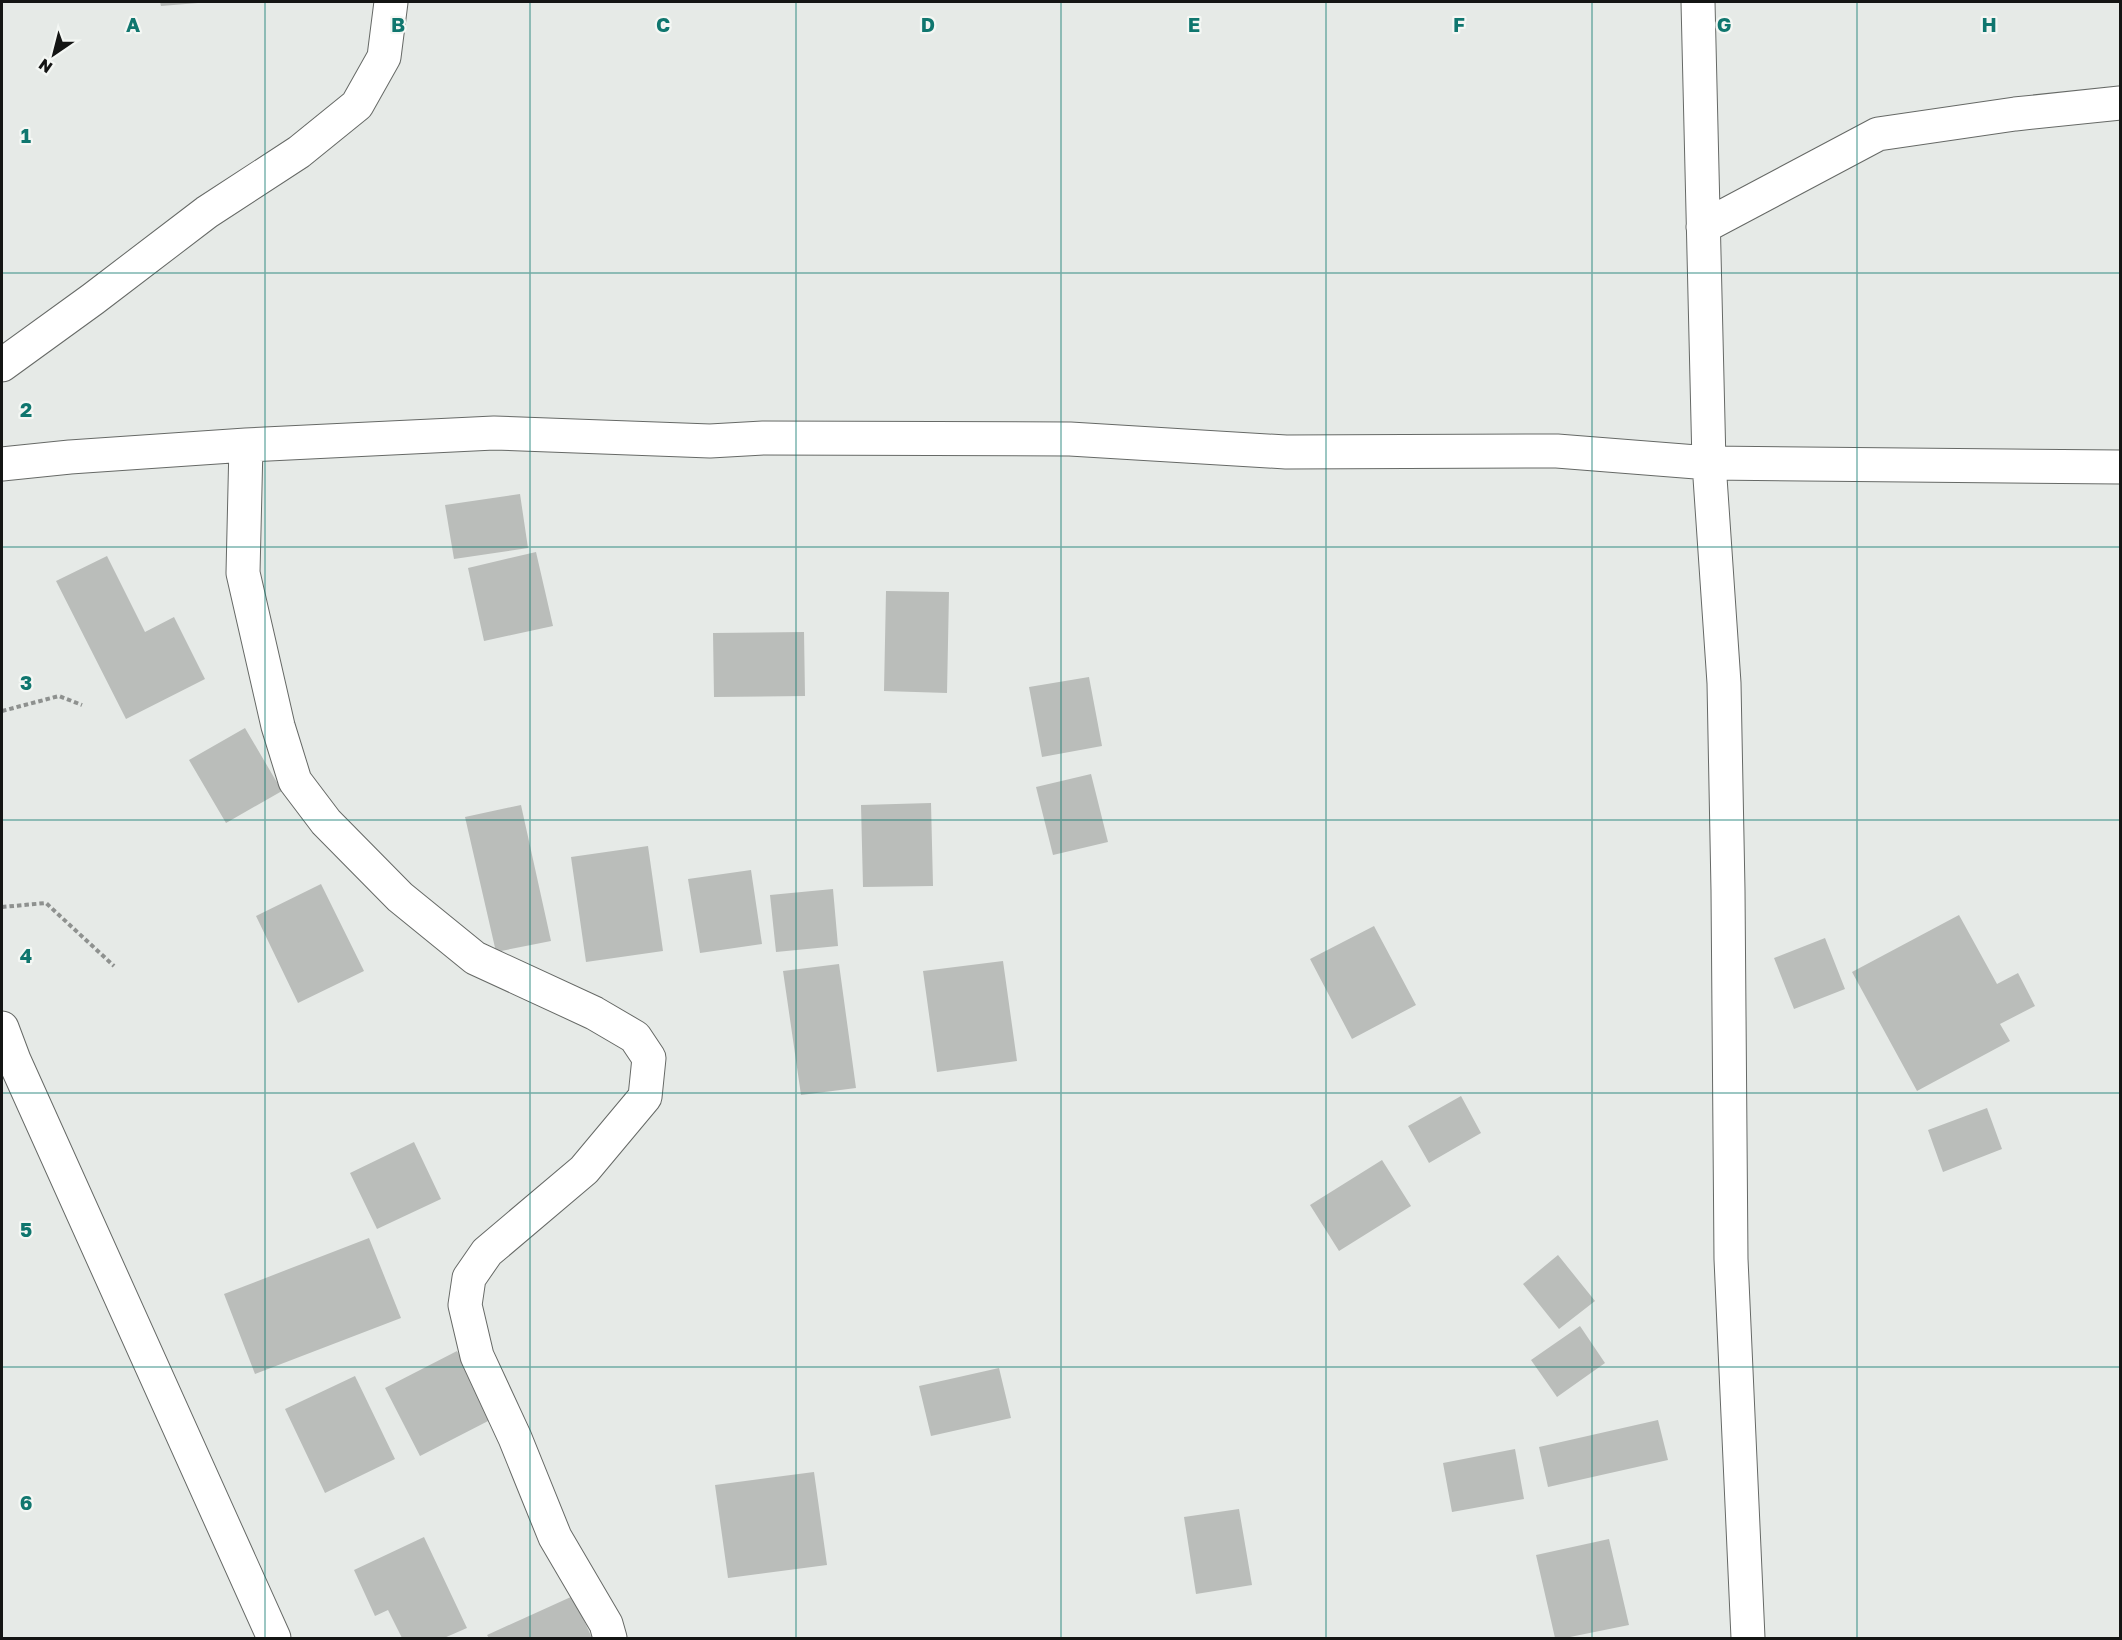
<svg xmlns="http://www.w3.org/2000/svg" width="2122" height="1640" viewBox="0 0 2122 1640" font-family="'Golos Text',sans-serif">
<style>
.building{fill:#babdba}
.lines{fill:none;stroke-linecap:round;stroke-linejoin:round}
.minor-casing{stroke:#666966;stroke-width:35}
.path{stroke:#8e918f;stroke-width:4;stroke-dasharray:4.5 3;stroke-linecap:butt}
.minor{stroke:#fff;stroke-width:33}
.grid{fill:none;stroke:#0f766e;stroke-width:1.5;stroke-opacity:0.55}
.grid-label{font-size:20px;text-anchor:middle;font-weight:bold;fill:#0f766e;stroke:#f4f7f4;stroke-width:4.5;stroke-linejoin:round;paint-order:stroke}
</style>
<rect width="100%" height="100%" fill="#e6eae7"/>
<path class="building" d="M160 2H198V3L161 6Z
M520 494 528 548 454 559 445 505Z
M536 552 553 626 484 641 468 568Z
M107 556 145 632 174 617 205 679 126 719 56 581Z
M886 591 949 592 947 693 884 691Z
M804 632 805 696 714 697 713 633Z
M1089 677 1102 746 1042 757 1029 687Z
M245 728 282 791 226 823 189 760Z
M1091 774 1108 842 1053 855 1036 787Z
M931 803 933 886 863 887 861 805Z
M521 805 551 941 496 952 465 817Z
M648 846 663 951 586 962 571 857Z
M751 870 762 944 700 953 688 879Z
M321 884 364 971 298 1003 256 916Z
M833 889 838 946 776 952 770 895Z
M1959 915 1997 984 2018 973 2035 1006 2000 1024 2010 1041 1917 1091 1852 972Z
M1374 926 1416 1005 1352 1039 1310 959Z
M1825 938 1845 989 1794 1009 1774 958Z
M1003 961 1017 1061 937 1072 923 971Z
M839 964 856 1088 801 1095 783 971Z
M1461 1096 1481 1133 1429 1163 1408 1126Z
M1987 1108 2002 1149 1943 1172 1928 1130Z
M414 1142 441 1199 377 1229 350 1173Z
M1382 1160 1411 1206 1339 1251 1310 1205Z
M369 1238 401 1318 255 1374 224 1294Z
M1558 1255 1595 1301 1559 1329 1523 1284Z
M1580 1326 1605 1363 1557 1397 1531 1360Z
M457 1351 492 1419 420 1456 385 1388Z
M999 1368 1011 1418 931 1436 919 1386Z
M355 1376 395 1459 325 1493 285 1409Z
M1658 1420 1668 1460 1548 1487 1539 1447Z
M1515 1449 1524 1499 1452 1512 1443 1463Z
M814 1472 827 1565 728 1578 715 1485Z
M1239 1509 1252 1585 1196 1594 1184 1517Z
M424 1537 467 1628 444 1638H402L388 1610 375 1616 354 1570Z
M1609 1539 1629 1625 1565 1638H1555L1536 1555Z
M573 1596 592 1638H489L487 1635Z"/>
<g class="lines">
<g class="minor-casing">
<path id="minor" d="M1698 2 1709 463 1724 683 1728 890 1731 1259 1748 1638
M1703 227 1878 134 2015 114 2120 103
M2 365 93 299 207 212 299 152 357 105 384 57 391 2
M246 445 243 573 278 726 295 781 326 822 400 897 475 958 594 1013 635 1037 649 1058 645 1097 584 1170 487 1252 469 1278 465 1305 477 1356 515 1438 555 1537 606 1624 610 1638
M2 464 70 457 246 445 494 433 710 441 763 438 1070 439 1286 452 1557 451 1709 463 2120 467
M2 1028 14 1060 274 1638"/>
</g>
<path class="path" d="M2 711 59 696 82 705
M2 907 46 903 114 966"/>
<use href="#minor" class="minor"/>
</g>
<path class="grid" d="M265 2V1638M530 2V1638M796 2V1638M1061 2V1638M1326 2V1638M1592 2V1638M1857 2V1638M2 273H2120M2 547H2120M2 820H2120M2 1093H2120M2 1367H2120"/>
<g class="grid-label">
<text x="133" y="32">A</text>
<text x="398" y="32">B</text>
<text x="663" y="32">C</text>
<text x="928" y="32">D</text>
<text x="1194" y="32">E</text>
<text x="1459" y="32">F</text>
<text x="1724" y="32">G</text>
<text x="1989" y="32">H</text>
<text x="26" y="143">1</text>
<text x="26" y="417">2</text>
<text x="26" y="690">3</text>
<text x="26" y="963">4</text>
<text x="26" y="1237">5</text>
<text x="26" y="1510">6</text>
</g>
<rect width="2122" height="1640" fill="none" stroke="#141514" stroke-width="6"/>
<g transform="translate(54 54) rotate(215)" stroke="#f4f7f4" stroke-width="4.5" paint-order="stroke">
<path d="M0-4.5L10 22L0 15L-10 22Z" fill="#141514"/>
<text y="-9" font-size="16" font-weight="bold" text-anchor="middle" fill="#141514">N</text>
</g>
</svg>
